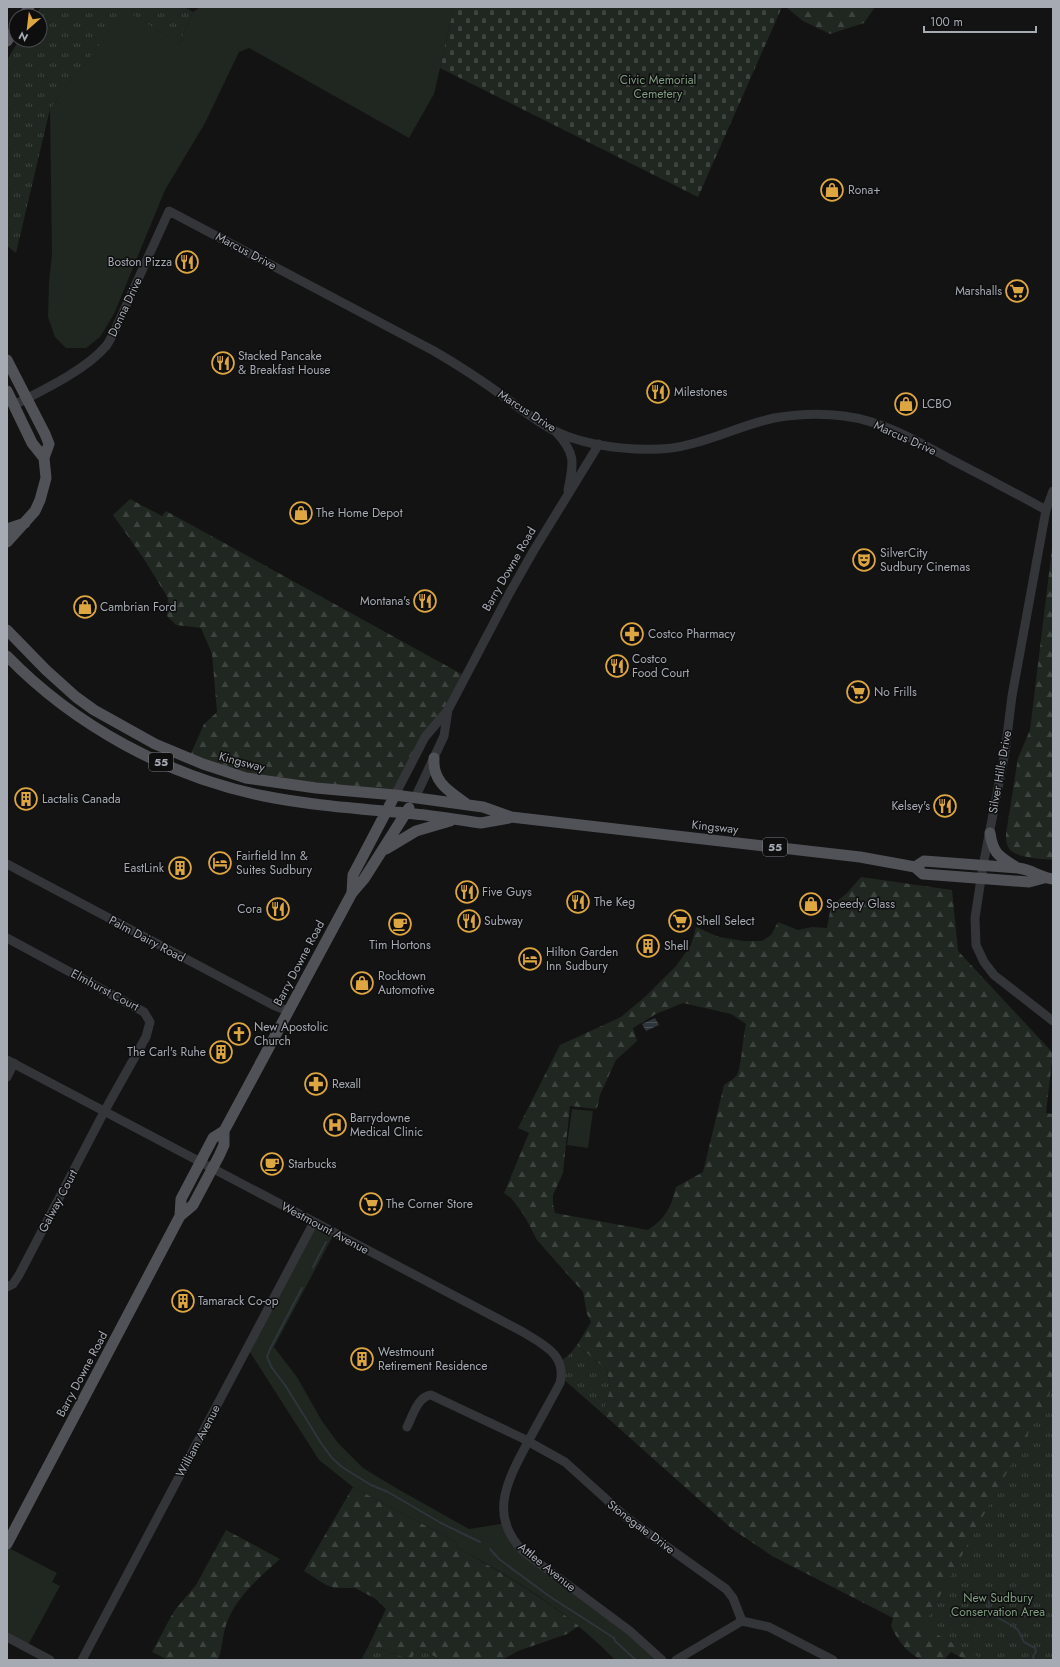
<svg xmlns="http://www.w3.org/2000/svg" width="1060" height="1667" viewBox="0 0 1060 1667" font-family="Jost,sans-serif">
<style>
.grass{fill:#202620}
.forest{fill:url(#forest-firs);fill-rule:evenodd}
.cemetery{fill:url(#cemetery-stones)}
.park{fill:url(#park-tufts)}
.water{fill:url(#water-rules)}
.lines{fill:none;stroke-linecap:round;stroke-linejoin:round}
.stream{stroke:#2e353b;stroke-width:2}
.minor{stroke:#343539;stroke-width:9}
.major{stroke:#515257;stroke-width:11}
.labels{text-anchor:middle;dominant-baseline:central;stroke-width:3;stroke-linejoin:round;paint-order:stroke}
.shield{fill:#0e0e0f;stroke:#787b82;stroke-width:1}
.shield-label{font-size:11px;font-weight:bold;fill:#a6aab3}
.park-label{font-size:12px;fill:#7f9c80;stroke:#0e0e0f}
.poi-label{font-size:12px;fill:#a6aab3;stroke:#0e0e0f;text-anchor:start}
.street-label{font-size:12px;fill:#a6aab3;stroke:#0e0e0f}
</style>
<defs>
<pattern id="forest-firs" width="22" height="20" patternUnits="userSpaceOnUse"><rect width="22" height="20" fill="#202620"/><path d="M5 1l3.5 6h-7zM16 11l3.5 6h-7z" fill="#3d433e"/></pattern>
<pattern id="cemetery-stones" width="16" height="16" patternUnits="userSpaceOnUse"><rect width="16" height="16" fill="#202620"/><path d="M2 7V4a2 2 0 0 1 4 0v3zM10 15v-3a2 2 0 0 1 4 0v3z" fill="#3d433e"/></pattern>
<pattern id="park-tufts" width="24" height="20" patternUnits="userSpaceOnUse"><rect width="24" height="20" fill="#202620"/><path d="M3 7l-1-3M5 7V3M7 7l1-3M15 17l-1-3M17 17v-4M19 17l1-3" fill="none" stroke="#3d433e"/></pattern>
<pattern id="water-rules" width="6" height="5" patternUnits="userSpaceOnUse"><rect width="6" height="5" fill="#2e353b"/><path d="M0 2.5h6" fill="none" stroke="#495055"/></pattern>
</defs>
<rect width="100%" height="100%" fill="#131314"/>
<path class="grass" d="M200 7 454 8 434 94 409 138 249 48 239 52 205 123 165 190 114 314 100 337 86 348H66L55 337 48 317 49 282 52 254 50 109 126 9 179 44 193 12Z
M572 1109 593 1111 588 1148 567 1145Z
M315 1222 335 1232 274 1347 297 1377 322 1421 338 1443 363 1468 396 1488 469 1529 507 1523 516 1542 663 1660H615C569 1612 514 1578 456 1547L458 1543 353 1487 319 1460 248 1349Z
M7 1547 57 1573 52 1582 60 1586 27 1647 7 1636Z"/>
<path class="forest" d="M786 7H875L864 23 830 34 803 21Z
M130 499 162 516 166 511 197 528 465 676 425 737 395 795 290 784 189 758 204 724 217 712 212 654 201 628 176 625 167 616 168 598 144 559 113 515Z
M1053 540V860C1040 858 1015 859 1008 847 1006 843 1006 838 1006 834L1018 758 1030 730Z
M861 877 952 890 958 951 1053 1053 1046 1113 1053 1114V1660H966L951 1652 944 1660C937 1660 927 1662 921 1659 907 1654 897 1639 891 1626L893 1618 772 1556 732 1529 603 1414 610 1388 607 1370 577 1345 591 1322 587 1314 583 1292 537 1240 524 1215 511 1198 504 1193 529 1133 518 1128 560 1045 621 1017 646 996 676 966 691 945 696 927 719 937 744 941H762L771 935 778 922 798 930 812 927 827 928 831 906 847 893ZM683 1003 731 1014 746 1024C743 1035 741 1069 737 1075 734 1079 728 1082 724 1085L703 1172 676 1187C671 1207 666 1218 648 1230L555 1213 553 1204V1195L563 1173 570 1106 597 1109 600 1095 616 1060 637 1041 633 1028 656 1014Z
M353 1487 458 1543 456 1547C500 1571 539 1595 579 1626L567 1634 518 1651 502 1660H441L418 1648 411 1660 385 1650 368 1647 386 1609 376 1599 355 1588H335L326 1585 304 1571Z
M226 1530 280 1559C260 1577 238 1595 228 1620 222 1633 223 1648 218 1660H168L152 1652 174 1611 196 1585Z"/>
<path class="cemetery" d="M454 7H782L698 197 440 68Z"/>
<path class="park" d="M41 7H184L193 12 179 44 126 10 50 109 16 253 7 246V60L19 40H40V16H35Z
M577 1345 607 1370 610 1388 603 1414 562 1378 560 1361 568 1356Z
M1052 1389 1053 1660H984L923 1627Z
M368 1647 385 1650 411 1660 418 1648 441 1660H361Z"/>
<path class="water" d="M655 1018 659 1025 646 1031 642 1024Z"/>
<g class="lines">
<path class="stream" d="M313 1267 326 1242
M302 1288 270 1349 267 1357 272 1368 285 1385 321 1443 332 1458 342 1467 371 1485 388 1492 441 1523 480 1542
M490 1549 499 1559 549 1596 614 1638 615 1641 636 1660
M989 1601V1606L985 1614 987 1616 993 1615 1011 1625 1018 1630 1024 1642 1035 1648 1036 1652 1033 1656 1034 1660"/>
<path class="minor" d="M14 405C41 391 86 370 106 346 110 341 112 335 115 330L169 211 434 351C458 365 481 380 503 396 520 408 536 421 553 430 588 448 653 455 691 444 719 437 746 424 774 418 797 414 821 413 844 416 883 421 917 441 952 460 983 476 1015 493 1046 510
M555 431C576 453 574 462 568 490
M1053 491 1046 510 1012 696 1005 752 983 866 975 918 976 945 984 962 994 975 1053 1021
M395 795 425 737 448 710 509 594 534 550 599 444
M415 798 444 736 448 710
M7 864 273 1005 288 1011
M7 938 144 1012 150 1022 146 1037 104 1112 19 1275 13 1284 7 1287
M7 1060 523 1332C544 1345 567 1355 560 1383 550 1402 539 1421 529 1440 509 1478 486 1515 524 1552L630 1631 662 1660
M7 1077 14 1063
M407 1427C412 1417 418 1396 431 1395L522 1438 565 1462 627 1518 726 1589 733 1598 742 1621
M7 1637 50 1660
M82 1660 314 1222
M676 1660 742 1621 769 1627 833 1660"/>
<path class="major" d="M24 16 29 7
M7 41 16 28
M7 360 45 434 49 444 44 458 46 478 40 500 35 511 7 542
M7 391 32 443 44 458
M7 529 25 523
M7 630 46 670 76 697 94 710 155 744 203 764 246 778 316 788 395 795 483 807 511 817 860 857 915 867 923 874 1029 882 1044 878
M7 656C75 726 169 777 264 796 314 806 365 809 415 814 437 816 459 820 481 823L509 818
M434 758C432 783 451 792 468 805
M990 833C993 854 999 856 1016 867
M386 849 416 831 450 821
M915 867 924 861 1018 868C1033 870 1039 877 1053 879
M352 893 353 875 395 795
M180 1216 181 1199 213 1138 224 1131 352 893 364 879 409 808
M7 1544 180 1216 193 1205 219 1156 224 1145V1131"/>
</g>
<defs>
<g id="shop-ring" transform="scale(1.15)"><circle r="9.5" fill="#0e0e0f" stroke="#dda641" stroke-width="1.5"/><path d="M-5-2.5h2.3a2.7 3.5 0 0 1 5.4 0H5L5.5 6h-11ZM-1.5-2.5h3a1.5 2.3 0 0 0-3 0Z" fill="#dda641"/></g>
<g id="restaurant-ring" transform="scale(1.15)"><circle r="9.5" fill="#0e0e0f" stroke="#dda641" stroke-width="1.5"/><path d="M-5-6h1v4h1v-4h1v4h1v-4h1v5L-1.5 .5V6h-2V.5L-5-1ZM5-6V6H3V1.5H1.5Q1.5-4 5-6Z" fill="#dda641"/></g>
<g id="supermarket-ring" transform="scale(1.15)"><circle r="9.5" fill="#0e0e0f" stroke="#dda641" stroke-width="1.5"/><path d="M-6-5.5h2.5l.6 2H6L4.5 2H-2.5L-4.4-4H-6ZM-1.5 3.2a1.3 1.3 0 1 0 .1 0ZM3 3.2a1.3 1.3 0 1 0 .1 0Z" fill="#dda641"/></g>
<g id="theatre-ring" transform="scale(1.15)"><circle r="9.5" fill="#0e0e0f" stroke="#dda641" stroke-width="1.5"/><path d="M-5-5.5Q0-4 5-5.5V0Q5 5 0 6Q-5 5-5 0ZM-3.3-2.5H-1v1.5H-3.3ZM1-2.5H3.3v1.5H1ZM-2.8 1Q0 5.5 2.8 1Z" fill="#dda641"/></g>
<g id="pharmacy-ring" transform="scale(1.15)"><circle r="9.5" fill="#0e0e0f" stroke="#dda641" stroke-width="1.5"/><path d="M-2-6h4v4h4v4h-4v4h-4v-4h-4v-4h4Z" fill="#dda641"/></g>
<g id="building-ring" transform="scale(1.15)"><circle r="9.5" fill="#0e0e0f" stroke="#dda641" stroke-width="1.5"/><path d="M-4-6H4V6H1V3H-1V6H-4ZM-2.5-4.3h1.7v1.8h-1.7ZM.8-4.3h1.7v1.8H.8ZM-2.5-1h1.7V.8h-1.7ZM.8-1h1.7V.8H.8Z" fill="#dda641"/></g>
<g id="hotel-ring" transform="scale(1.15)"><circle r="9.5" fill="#0e0e0f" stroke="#dda641" stroke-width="1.5"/><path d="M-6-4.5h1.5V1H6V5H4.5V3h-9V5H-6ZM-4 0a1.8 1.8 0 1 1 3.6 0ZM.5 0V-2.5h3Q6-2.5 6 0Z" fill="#dda641"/></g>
<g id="cafe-ring" transform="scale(1.15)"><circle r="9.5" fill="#0e0e0f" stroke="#dda641" stroke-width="1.5"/><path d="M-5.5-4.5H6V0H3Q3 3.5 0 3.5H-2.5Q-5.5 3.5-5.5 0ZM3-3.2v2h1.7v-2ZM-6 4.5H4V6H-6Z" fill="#dda641"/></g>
<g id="church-ring" transform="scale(1.15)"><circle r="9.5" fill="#0e0e0f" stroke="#dda641" stroke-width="1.5"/><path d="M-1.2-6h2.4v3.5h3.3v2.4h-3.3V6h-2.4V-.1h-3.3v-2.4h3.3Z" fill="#dda641"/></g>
<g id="hospital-ring" transform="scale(1.15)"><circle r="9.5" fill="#0e0e0f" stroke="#dda641" stroke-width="1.5"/><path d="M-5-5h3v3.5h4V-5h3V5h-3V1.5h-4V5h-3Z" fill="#dda641"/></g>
</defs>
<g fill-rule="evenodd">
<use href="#shop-ring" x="832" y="190"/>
<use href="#restaurant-ring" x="187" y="262"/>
<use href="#supermarket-ring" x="1017" y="291"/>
<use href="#restaurant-ring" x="223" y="363"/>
<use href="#restaurant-ring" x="658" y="392"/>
<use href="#shop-ring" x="906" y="404"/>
<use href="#shop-ring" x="301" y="513"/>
<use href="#theatre-ring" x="864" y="560"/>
<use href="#restaurant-ring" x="425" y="601"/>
<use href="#shop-ring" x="85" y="607"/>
<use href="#pharmacy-ring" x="632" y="634"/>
<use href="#restaurant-ring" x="617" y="666"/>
<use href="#supermarket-ring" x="858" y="692"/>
<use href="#building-ring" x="26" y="799"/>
<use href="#restaurant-ring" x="945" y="806"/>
<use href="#hotel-ring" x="220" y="863"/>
<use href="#building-ring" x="180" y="868"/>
<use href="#restaurant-ring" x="467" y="892"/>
<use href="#restaurant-ring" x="578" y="902"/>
<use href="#shop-ring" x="811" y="904"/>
<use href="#restaurant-ring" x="278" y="909"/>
<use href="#restaurant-ring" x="469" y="921"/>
<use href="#supermarket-ring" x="680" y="921"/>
<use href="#cafe-ring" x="400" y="924"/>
<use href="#building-ring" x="648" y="946"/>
<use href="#hotel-ring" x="530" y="959"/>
<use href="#shop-ring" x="362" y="983"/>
<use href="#church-ring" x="239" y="1034"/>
<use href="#building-ring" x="221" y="1052"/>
<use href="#pharmacy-ring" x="316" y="1084"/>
<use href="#hospital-ring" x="335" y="1125"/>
<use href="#cafe-ring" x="272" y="1164"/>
<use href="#supermarket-ring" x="371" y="1204"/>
<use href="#building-ring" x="183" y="1301"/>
<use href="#building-ring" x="362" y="1359"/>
</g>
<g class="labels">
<g class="shield">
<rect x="149" y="753" width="24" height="18" rx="3"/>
<rect x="763" y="838" width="24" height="18" rx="3"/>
</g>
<g class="shield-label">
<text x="161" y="762">55</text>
<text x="775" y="847">55</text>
</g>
<g class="park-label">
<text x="658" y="80">Civic Memorial<tspan x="658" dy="14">Cemetery</tspan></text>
<text x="998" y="1598">New Sudbury<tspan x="998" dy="14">Conservation Area</tspan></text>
</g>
<g class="poi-label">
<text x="848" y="190">Rona+</text>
<text x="172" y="262" text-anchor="end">Boston Pizza</text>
<text x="1002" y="291" text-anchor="end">Marshalls</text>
<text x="238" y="356">Stacked Pancake<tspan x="238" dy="14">&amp; Breakfast House</tspan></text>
<text x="674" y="392">Milestones</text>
<text x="922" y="404">LCBO</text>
<text x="316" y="513">The Home Depot</text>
<text x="880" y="553">SilverCity<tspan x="880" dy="14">Sudbury Cinemas</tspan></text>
<text x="410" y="601" text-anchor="end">Montana's</text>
<text x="100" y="607">Cambrian Ford</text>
<text x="648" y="634">Costco Pharmacy</text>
<text x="632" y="659">Costco<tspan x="632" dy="14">Food Court</tspan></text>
<text x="874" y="692">No Frills</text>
<text x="42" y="799">Lactalis Canada</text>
<text x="930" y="806" text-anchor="end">Kelsey's</text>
<text x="236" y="856">Fairfield Inn &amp;<tspan x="236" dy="14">Suites Sudbury</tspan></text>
<text x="164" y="868" text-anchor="end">EastLink</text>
<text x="482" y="892">Five Guys</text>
<text x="594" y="902">The Keg</text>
<text x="826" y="904">Speedy Glass</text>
<text x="262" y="909" text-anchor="end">Cora</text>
<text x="484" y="921">Subway</text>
<text x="696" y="921">Shell Select</text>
<text x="400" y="945" text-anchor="middle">Tim Hortons</text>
<text x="664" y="946">Shell</text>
<text x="546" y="952">Hilton Garden<tspan x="546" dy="14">Inn Sudbury</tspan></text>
<text x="378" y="976">Rocktown<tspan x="378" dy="14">Automotive</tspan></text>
<text x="254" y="1027">New Apostolic<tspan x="254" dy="14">Church</tspan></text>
<text x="206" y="1052" text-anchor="end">The Carl's Ruhe</text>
<text x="332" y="1084">Rexall</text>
<text x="350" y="1118">Barrydowne<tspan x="350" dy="14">Medical Clinic</tspan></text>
<text x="288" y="1164">Starbucks</text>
<text x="386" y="1204">The Corner Store</text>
<text x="198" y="1301">Tamarack Co-op</text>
<text x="378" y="1352">Westmount<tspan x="378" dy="14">Retirement Residence</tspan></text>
</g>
<g class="street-label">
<text transform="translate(246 251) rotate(28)">Marcus Drive</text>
<text transform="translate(125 307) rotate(-65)">Donna Drive</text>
<text transform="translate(527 411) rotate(33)">Marcus Drive</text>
<text transform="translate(905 438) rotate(24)">Marcus Drive</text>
<text transform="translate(509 569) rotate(-60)">Barry Downe Road</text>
<text transform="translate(242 762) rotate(15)">Kingsway</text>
<text transform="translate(1000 772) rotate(-80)">Silver Hills Drive</text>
<text transform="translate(715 827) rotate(6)">Kingsway</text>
<text transform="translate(147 939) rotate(28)">Palm Dairy Road</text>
<text transform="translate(299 963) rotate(-62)">Barry Downe Road</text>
<text transform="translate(105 990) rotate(28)">Elmhurst Court</text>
<text transform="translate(58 1201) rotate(-62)">Galway Court</text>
<text transform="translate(325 1228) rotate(28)">Westmount Avenue</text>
<text transform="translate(82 1374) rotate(-62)">Barry Downe Road</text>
<text transform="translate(198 1441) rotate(-62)">William Avenue</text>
<text transform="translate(641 1527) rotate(37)">Stonegate Drive</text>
<text transform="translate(547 1567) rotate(39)">Attlee Avenue</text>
</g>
</g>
<rect width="1060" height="1667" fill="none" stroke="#a6aab3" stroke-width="16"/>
<g transform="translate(28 28) rotate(208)"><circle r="19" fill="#0e0e0f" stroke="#4b4c51"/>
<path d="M0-3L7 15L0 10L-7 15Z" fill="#dda641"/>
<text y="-6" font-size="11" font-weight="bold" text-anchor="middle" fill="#a6aab3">N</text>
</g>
<path d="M924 26v6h112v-6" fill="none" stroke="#a6aab3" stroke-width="2"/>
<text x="930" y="26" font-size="12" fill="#a6aab3" stroke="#0e0e0f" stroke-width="3" paint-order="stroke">100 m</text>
</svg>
